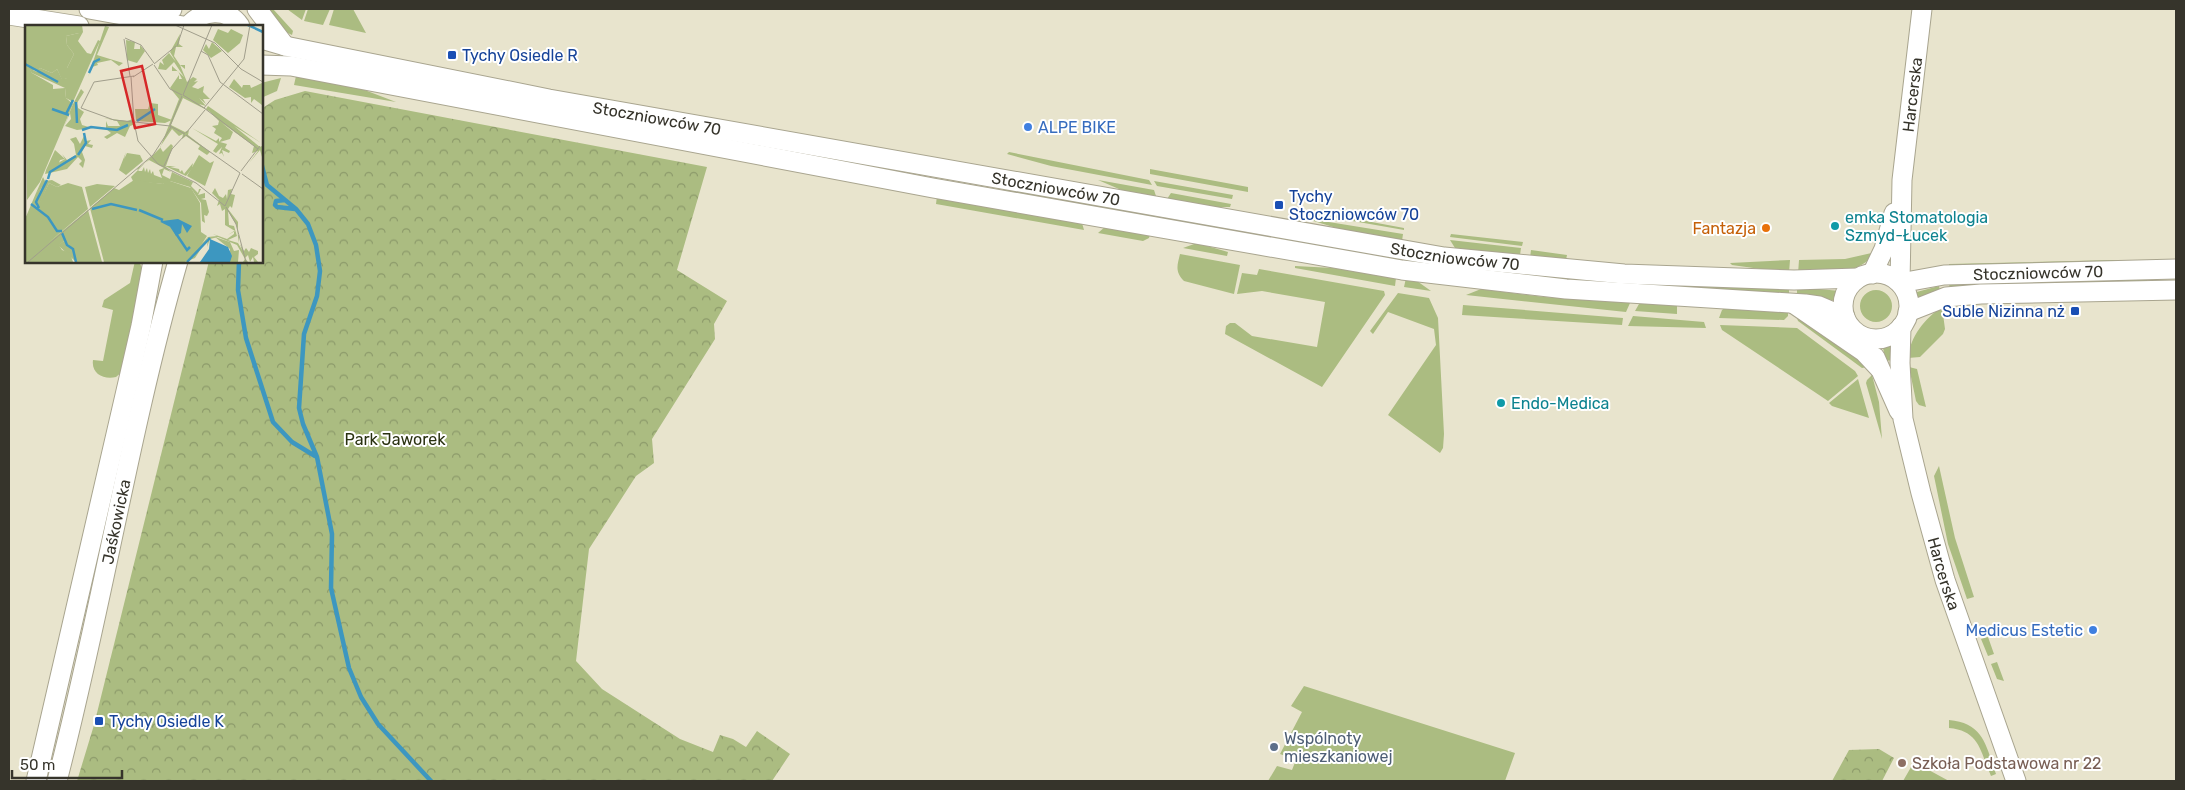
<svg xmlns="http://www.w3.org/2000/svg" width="2185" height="790" viewBox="0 0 2185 790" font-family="Rubik,sans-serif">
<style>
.green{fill:#abbc81}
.forest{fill:url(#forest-crowns)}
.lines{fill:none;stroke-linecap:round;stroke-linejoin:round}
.stream{stroke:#3d97c0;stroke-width:4.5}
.secondary-casing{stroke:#a9a58f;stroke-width:21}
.secondary{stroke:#fff;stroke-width:19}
.transit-dot{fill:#1a4fb4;stroke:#fff;stroke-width:2}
.shop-dot{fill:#3f7fe0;stroke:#fff;stroke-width:2}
.culture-dot{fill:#0f9aa8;stroke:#fff;stroke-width:2}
.food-dot{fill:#e8710a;stroke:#fff;stroke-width:2}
.service-dot{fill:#5c6f8a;stroke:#fff;stroke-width:2}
.education-dot{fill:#8d6e63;stroke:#fff;stroke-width:2}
.labels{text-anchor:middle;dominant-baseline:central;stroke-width:4;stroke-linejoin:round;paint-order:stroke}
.transit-label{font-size:16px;fill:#164399;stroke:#fff;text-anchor:start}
.street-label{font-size:16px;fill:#36342b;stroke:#fff}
.shop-label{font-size:16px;fill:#366cbe;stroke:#fff;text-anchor:start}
.culture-label{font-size:16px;fill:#0d838f;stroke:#fff;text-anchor:start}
.food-label{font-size:16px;fill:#c56008;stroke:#fff;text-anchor:end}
.park-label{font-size:16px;fill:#293110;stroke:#fff}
.service-label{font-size:16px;fill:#4e5e75;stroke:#fff;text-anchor:start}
.education-label{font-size:16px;fill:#785e54;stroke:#fff;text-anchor:start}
.inset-river{fill:none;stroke:#3d97c0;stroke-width:2.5}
.inset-road{fill:none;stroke:#a19e8c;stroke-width:1}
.view{fill:#d62828;fill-opacity:0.15;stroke:#d62828;stroke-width:2.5}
.inset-edge{fill:none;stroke:#36342b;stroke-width:2.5}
</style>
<defs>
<pattern id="forest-crowns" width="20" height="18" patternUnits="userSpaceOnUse" patternTransform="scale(1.25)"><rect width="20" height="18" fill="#abbc81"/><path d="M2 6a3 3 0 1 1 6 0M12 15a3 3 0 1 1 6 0" fill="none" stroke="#8c9a6a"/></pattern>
</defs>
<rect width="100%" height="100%" fill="#e8e4cd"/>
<path class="green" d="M264 9H273L293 31 292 35 282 30Z
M287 9H306L302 20Z
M308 9H330L323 25 304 21Z
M334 9H353L366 33 329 25Z
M296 76 362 89 396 102 294 85Z
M281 78 277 91 261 98V83Z
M1009 152 1149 180 1152 185 1051 166 1007 154Z
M1150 169 1248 187V192L1150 174Z
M1098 180 1154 190 1156 196 1126 192Z
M1154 181 1233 195 1232 199 1157 186Z
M1004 186 1154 214 1153 218 1003 190Z
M1171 193 1231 204 1230 207H1216L1167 199Z
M937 196 1082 223 1084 230 936 204Z
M1307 210 1404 228V230L1307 213Z
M1163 216 1247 231 1246 235 1162 220Z
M1304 218 1403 234 1402 241 1346 231Z
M1106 226 1150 234 1149 238 1143 241 1098 233Z
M1451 234 1523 242 1522 246 1450 237Z
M1276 236 1399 257 1398 261 1275 240Z
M1450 240 1521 248 1520 255 1455 248Z
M1197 243 1228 252 1227 256 1183 248Z
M1531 250 1567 255 1566 260 1530 258Z
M1876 252C1858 277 1826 272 1798 274L1799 260 1845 259Z
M1180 254 1240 265 1234 294 1184 281C1175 272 1177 266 1180 254Z
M1790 260 1789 273 1732 265 1730 263Z
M2113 260 2122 261 1949 267V264Z
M135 261H139L144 273 123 371 116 377C104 380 91 374 93 360L103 361 113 310 102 307 104 300 130 283Z
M1295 266 1333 268 1396 278 1395 286 1295 268Z
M1259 269 1384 291 1385 295 1322 387 1225 334 1226 326 1230 323H1235L1252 336 1317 347 1325 302 1262 291 1237 294 1242 273 1257 275Z
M1494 270 1789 287V293L1664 287 1493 274Z
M1406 278 1417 281 1431 291 1404 287Z
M2147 279V283L2062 285 2061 281Z
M2046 281V285L1950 289 1949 284Z
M1939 286 1940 291 1916 301 1913 293Z
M1797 287 1840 291 1837 301 1797 294Z
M1481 289 1545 297 1630 303 1626 312 1466 295Z
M1860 306a16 16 0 1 1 32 0a16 16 0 1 1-32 0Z
M1398 293 1429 298 1438 318 1444 434 1443 448 1440 453 1388 415 1436 345 1434 329 1388 312 1373 334 1370 331Z
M1639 304H1677V314L1635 311Z
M1463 305 1623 318 1622 325 1462 315Z
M1726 307 1788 312V316L1784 320 1719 318 1722 310Z
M1942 307 1945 329 1943 334 1920 357 1908 358C1910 337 1925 318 1942 307Z
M1796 315 1858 357 1867 367 1862 368 1798 321Z
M1633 316 1704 322 1706 328 1628 326Z
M1720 325 1797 328 1855 371 1858 376 1828 401 1722 330Z
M1891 341 1892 360 1886 361 1882 344Z
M1909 367 1917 369 1926 407 1919 405 1916 401Z
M1872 375 1879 402 1882 439 1866 383 1867 380Z
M1858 379 1869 418 1832 406 1829 403Z
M1939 466 1955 538 1974 597 1967 599 1948 544 1934 476Z
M1988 637 1994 654 1988 656 1981 639Z
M1997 662 2004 681 1997 679 1991 664Z
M1304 686 1515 753 1505 781H1268L1277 766 1292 770 1296 760 1280 754 1302 712 1291 706Z
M1949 720C1984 723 1986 746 1996 774L1991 776C1980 751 1980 731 1949 728Z
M1914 762 1949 781H1903Z"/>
<path class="forest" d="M305 91 707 167 677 270 727 301 714 324 715 339 652 439 654 463 636 476 589 549 576 661 602 689 680 739 713 752 720 735 733 739 746 747 757 731 790 754 772 781H77L94 725 209 261H261V109L275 100Z
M1879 749 1894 758 1882 781H1832L1849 750Z"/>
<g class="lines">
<path class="stream" d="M261 162 267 185 296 209 308 224 316 245 320 271 317 296 304 334 299 408 303 424 317 457 332 534 331 588 349 668 361 697 378 724 431 781
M285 200 276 201 275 205 277 207 295 209
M239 261 238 290 246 338 273 422 292 442 315 456"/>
<g class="secondary-casing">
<g id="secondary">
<path d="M89 9 183 26"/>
<path d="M257 9 285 46"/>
<path d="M9 15 79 26"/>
<path d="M144 16 172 9"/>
<path d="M188 26C202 10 227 7 240 26"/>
<path id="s1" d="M261 39 285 46 549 99 1444 257 1624 274 1794 280 1858 278"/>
<path d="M261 65 291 66 933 188 1402 270 1566 289 1805 304 1819 306 1845 317"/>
<circle cx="1876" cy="306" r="33"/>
<path d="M1872 274 1884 249 1894 213"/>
<path id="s2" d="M1900 283 1944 275 2176 269"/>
<path id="s3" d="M1900 283 1902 180 1922 9"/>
<path d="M1794 304 1864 352 1879 368"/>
<path d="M1908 312 1946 297 1981 294 2176 290"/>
<path id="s4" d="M1901 327 1900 363 1903 419 1921 493 1945 580 2016 781"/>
<path d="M1875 357 1899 411"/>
<path d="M36 781 141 326 153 261"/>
<path id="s5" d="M57 781C102 609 129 432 178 261"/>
</g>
</g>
<use href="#secondary" class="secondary"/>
</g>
<g class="transit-dot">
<rect x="447" y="50" width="10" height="10" rx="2.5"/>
<rect x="1274" y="200" width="10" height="10" rx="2.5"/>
<rect x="2070" y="306" width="10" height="10" rx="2.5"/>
<rect x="94" y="716" width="10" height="10" rx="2.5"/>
</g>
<g class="shop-dot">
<circle cx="1028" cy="127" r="5"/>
<circle cx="2093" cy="630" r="5"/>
</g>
<g class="culture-dot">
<circle cx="1835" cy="226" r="5"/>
<circle cx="1501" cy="403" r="5"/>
</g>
<circle class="food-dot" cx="1766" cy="228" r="5"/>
<circle class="service-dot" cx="1274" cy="747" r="5"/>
<circle class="education-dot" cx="1902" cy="763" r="5"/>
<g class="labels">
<g class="transit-label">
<text x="462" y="55">Tychy Osiedle R</text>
<text x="1289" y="196">Tychy<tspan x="1289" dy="18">Stoczniowców 70</tspan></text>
<text x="2065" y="311" text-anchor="end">Suble Nizinna nż</text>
<text x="109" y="721">Tychy Osiedle K</text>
</g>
<g class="street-label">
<text stroke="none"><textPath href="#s3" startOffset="189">Harcerska</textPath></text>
<text stroke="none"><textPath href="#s1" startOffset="404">Stoczniowców 70</textPath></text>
<text stroke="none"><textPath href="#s1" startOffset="809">Stoczniowców 70</textPath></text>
<text stroke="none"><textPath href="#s1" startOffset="1214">Stoczniowców 70</textPath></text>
<text stroke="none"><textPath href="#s2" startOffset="139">Stoczniowców 70</textPath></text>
<text stroke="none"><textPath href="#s5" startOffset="266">Jaśkowicka</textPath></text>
<text stroke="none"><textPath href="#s4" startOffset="252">Harcerska</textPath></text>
</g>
<g class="shop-label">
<text x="1038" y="127">ALPE BIKE</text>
<text x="2083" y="630" text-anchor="end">Medicus Estetic</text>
</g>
<g class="culture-label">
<text x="1845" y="217">emka Stomatologia<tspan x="1845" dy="18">Szmyd-Łucek</tspan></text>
<text x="1511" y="403">Endo-Medica</text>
</g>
<g class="food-label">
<text x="1756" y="228">Fantazja</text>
</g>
<g class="park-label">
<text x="395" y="439">Park Jaworek</text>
</g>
<g class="service-label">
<text x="1284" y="738">Wspólnoty<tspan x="1284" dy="18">mieszkaniowej</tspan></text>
</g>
<g class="education-label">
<text x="1912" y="763">Szkoła Podstawowa nr 22</text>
</g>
</g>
<g transform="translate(25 25)">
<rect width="238" height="238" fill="#e8e4cd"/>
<path d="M54 0H57L58 7 53 16 62 28 66 29 73 15 75 16 48 77 41 73 40 63 7 48 2 41H9L8 45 12 47 15 43 27 48 32 44 37 54 42 53V43L49 29 42 20 41 11 54 8ZM80 1 84 2 72 30 98 38 94 41 86 35 72 38 73 40 67 42 63 52ZM155 9 154 19 158 22H151L149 31 155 40H160V44L155 40 162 57 168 52 172 54 169 57 173 56 167 62 173 64 179 61 178 67 185 74H178L181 79 174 73 181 81 174 79 181 84 183 81 236 118 209 101 235 122 237 121V132L235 125 224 138 233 126 227 128 229 121 197 98 208 107 205 114 195 117 202 119 200 123 205 126 204 128 197 125 199 132 197 128 194 129 197 122 191 128 188 126 193 119 167 103 191 116 194 113V117L197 113 189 108 191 104 187 101 193 100 194 96 184 86 158 73 146 100 160 107 164 105 163 110 185 127 182 130 173 124 175 121 161 111 157 114 158 109 154 111 147 104 135 122 138 127 146 119 148 121 141 141H151L145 142 154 144 155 147 157 145 159 149 168 138 167 143 170 140 161 151 140 141 146 147 139 144 137 150 145 154 147 147 168 157 166 161 173 168 174 164H176L173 170 180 168V173L176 174 181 175 184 187 182 191 179 190 180 198 177 196 176 178 165 162 145 156 138 159 108 156 106 152 135 123 154 74 145 63 154 50V54H157L153 46H147V41L159 52 149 37 141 45 133 44 135 37 139 40 137 35 144 28 151 37 145 27ZM124 135 139 143 134 145 137 153 129 150 128 146 126 149 125 144 123 148 122 143 120 147 119 142 117 146H114L112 144ZM56 64 59 67 52 78 53 83 59 87 55 94 57 100 67 103 52 105 40 101 46 94 45 88 38 104 48 79ZM79 93 102 96 108 94 109 104 108 100 105 101 100 112 92 108 82 114 79 112 86 108 81 104V96L83 101H95L92 96ZM59 111 61 116 66 115 63 119 68 120 67 123 60 121 57 127 60 135 58 143 54 139 57 136 53 132 42 144 20 149 21 145 40 134 37 129 42 135 51 130 49 119 45 114 51 112 55 119ZM101 127 99 134 102 128 115 130 118 136 101 150 94 145ZM18 152 20 156 27 155 36 160 32 162 24 158 13 183 11 177 17 162 11 168ZM190 163 194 171 198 173 201 169 202 174 203 165 207 164 206 169 210 170 207 183 205 181 203 184 213 197V210H217H214V218L213 212 212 201 203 186 204 200 209 201 212 211 203 215 213 218 217 225 215 219 219 226 221 223 224 227 226 223 233 226V223V229L229 232 233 237H229L228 232 225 237 223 230 220 233 223 237H218L220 234 212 220 193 212 185 214 182 222 183 213 170 233 160 237 183 212 192 211 188 209 202 214 209 209V206L203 210 210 206 200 200V184L197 186 195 179 192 181 194 175 187 168ZM39 216 48 224 51 237 33 220Z" fill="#abbc81" fill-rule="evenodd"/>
<path d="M0 0H54V8L41 11 42 20 49 29 42 43V53L37 55 32 44 27 48 15 43 13 47 3 41 7 48 28 60V64L40 63 41 73 48 79 15 157 2 175ZM193 4 203 8 206 4 218 10 215 18 203 28 188 15ZM101 15 110 17 109 24H115V20L120 26 112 38 102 35ZM187 17 197 26 186 33 178 25 181 19 184 24ZM209 54 217 63 218 60H225L226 63 237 58V80L229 74 226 78V72L220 73 204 62ZM125 78 133 79V90L147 95 140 98 111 96 110 84H123ZM30 125 40 134 35 135 32 143 21 145ZM174 130 185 138 189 136 180 161 162 151ZM109 155 138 159 142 155 166 163 175 178 176 207 182 211 169 231 160 237H79L65 183 89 163 94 165ZM24 158 32 162 43 158 57 162 63 184 23 218 63 185 77 237H51L48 224 39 216 34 220 37 225 45 228 48 237H0V194L11 168 17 161 11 177 12 183ZM72 159 90 161 65 182 60 162ZM190 212 205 217 209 226 214 225 213 237H205V224Z" fill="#abbc81"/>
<path d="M153 194 167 201 162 208 157 199 156 208 151 211 146 201 137 196ZM185 214 203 222 207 231 205 237H175L184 224Z" fill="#3d97c0"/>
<path class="inset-river" d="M223 0 238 7M0 39 33 57M64 48 69 37 75 34M51 77 52 98M27 84 44 90M41 89 48 75M112 96 130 84M57 105 66 102 92 105 103 100M53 130 61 118 59 108M23 154 25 147 51 131M6 179 23 192 32 206H37M14 183 11 177 22 155M67 184 86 179 112 185M114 185 138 195M136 196 146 201 162 225 165 222M37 208 42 220 48 224 51 237M162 237 185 213"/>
<path class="inset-road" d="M150 0 190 18 216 44 238 57M100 13 116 20 129 38M99 14 105 51M152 21 159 0M176 26 183 30 195 57 238 89M129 39 151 21M129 40 145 64 157 70M106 52 109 97M108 52 128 39M158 70 179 83M158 70 187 0M179 83 219 34 225 0M179 83 233 124M109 97 113 116 133 139 171 158 200 181M109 97 89 95 56 83 69 57 109 51M110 97 145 101M145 101 157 71M145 101 160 109M161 108 180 85M161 110 215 148M139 141 147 124 160 110M216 146 235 121M217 149 238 164M200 181 215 148M201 182 211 199 221 237M3 237 128 130 146 102"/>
<path class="view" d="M117 41 130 99 110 103 96 46Z"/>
<rect width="238" height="238" class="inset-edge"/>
</g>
<rect width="2185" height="790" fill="none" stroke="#36342b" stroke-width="20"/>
<path d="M12 770v8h110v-8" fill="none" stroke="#36342b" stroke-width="2.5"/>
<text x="20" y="770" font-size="15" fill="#36342b" stroke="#ffffff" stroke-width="4" paint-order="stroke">50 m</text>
</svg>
